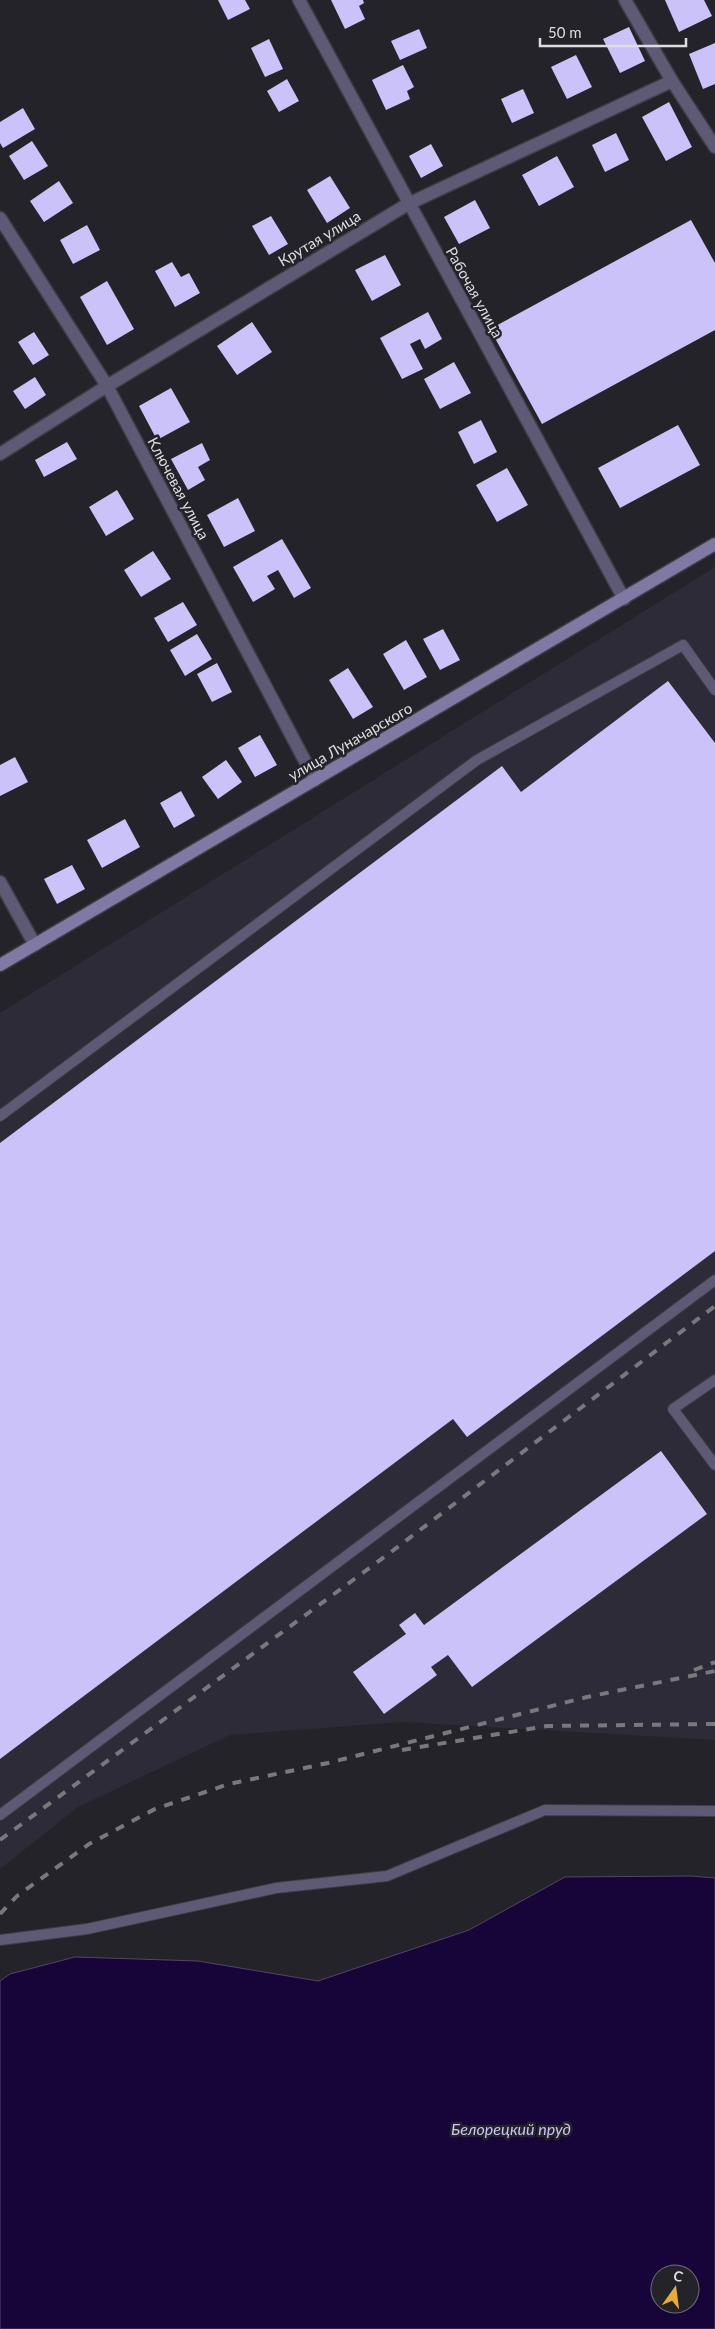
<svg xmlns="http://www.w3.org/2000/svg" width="715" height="2329" viewBox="0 0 715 2329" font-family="Lato,sans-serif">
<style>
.built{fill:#2d2b38}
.water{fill:#170439;stroke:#52456b;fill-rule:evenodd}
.building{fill:#cac2f8}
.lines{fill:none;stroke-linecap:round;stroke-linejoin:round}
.lane-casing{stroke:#3e3d43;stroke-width:12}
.street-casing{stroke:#3e3d43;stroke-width:15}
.secondary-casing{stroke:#3e3d43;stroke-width:15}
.lane{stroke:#5e5a75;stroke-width:10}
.street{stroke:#5e5a75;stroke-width:12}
.secondary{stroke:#7f79a3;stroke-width:12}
.rail{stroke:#78787d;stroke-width:4;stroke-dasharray:9 9;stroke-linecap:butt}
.labels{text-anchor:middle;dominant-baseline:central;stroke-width:5;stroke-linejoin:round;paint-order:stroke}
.street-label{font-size:15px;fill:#dddde1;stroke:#242329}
.water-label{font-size:16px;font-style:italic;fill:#ccc4f9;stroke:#242329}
</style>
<rect width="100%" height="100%" fill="#242329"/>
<path class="built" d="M715 567V1740L403 1722 230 1735 78 1807 0 1869V1013Z"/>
<path class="water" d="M691 1876 715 1878V2329H0V1981L10 1974 75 1957 198 1961 318 1981 469 1930 565 1877ZM660 2274H690V2304H660Z"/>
<path class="building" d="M218 0H245L250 9 228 20Z
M331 0H363L364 3 359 6 365 19 345 29Z
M665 0H704L712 16 679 32Z
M629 27 645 61 620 73 603 39Z
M419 29 427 48 400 60 391 41Z
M269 39 283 69 265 77 251 48Z
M715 43V84L703 89 689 54Z
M576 55 592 87 567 99 551 67Z
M403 65 414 87 407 91 410 99 386 110 372 80Z
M287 79 299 101 279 112 267 91Z
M523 89 534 113 512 123 501 99Z
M669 102 692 147 666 161 642 117Z
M23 108 35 129 3 148 0 143V122Z
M616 133 629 160 605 172 592 145Z
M32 141 48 166 24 180 9 156Z
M431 144 443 166 421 178 409 156Z
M557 156 574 187 539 206 522 175Z
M330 176 350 208 327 223 307 190Z
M59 181 73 203 44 222 30 201Z
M475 200 490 228 459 244 444 217Z
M271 216 288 244 269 255 252 226Z
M691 220 715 263V330L542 424 490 329Z
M87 225 100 250 73 264 60 240Z
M385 255 401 285 372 301 355 270Z
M172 262 181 277 189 273 200 293 175 307 155 271Z
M107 281 134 329 107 345 80 297Z
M428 312 442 339 425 349 420 339 410 344 423 369 402 379 380 338Z
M252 322 272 352 237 375 217 346Z
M34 332 49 355 33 365 18 342Z
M454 362 471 393 440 409 424 379Z
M35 377 46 395 25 409 13 391Z
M171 388 190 422 157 440 139 406Z
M481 420 497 452 474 464 458 432Z
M678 425 700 465 620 508 598 468Z
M67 442 77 459 44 477 35 460Z
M202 443 210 460 198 467 205 480 188 490 171 459Z
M507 468 528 505 497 522 476 485Z
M117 490 134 519 106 536 89 507Z
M238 498 255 531 224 547 207 515Z
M282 539 311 588 294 598 278 570 267 576 275 589 253 602 233 567Z
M153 551 171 579 141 597 124 570Z
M183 602 197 625 168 642 154 618Z
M443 629 460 660 440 670 423 639Z
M197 634 212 659 185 676 170 650Z
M406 640 427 677 404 690 383 654Z
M217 663 232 692 212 702 197 674Z
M348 668 373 707 353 719 329 680Z
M668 681 715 743V1251L467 1437 453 1419 0 1759V1143L502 766 521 792Z
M260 735 277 765 255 777 238 748Z
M15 757 28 782 0 796V765Z
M226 760 242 782 218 799 202 777Z
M181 791 195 816 174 828 160 803Z
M125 819 140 847 102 868 87 840Z
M72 865 85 889 57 904 44 879Z
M661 1451 707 1514 472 1687 448 1655 431 1667 437 1675 384 1714 353 1672 406 1634 399 1625 415 1613 424 1625Z"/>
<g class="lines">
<g class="lane-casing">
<path id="lane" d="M0 1116 477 760 683 645 715 690
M715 1380 673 1409 715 1465
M0 1815 715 1280
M0 1940 87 1929 276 1888 387 1876 545 1810 715 1811"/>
</g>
<g class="street-casing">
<path id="street" d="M299 0 624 599
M625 0 672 81 715 147
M0 218 107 386 315 780
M0 454 107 386 408 204 672 81
M0 882 35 945"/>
</g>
<g class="secondary-casing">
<path id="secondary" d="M0 965 715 544"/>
</g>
<use href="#lane" class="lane"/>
<use href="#street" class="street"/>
<use href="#secondary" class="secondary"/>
<path class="rail" d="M694 1670 715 1662
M402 1750 547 1726 715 1724
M0 1840 387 1555 715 1306
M0 1914 17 1896 89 1844 155 1809 229 1784 328 1763 587 1697 715 1671"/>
</g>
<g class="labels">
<g class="street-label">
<text transform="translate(319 238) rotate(-31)">Крутая улица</text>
<text transform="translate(475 292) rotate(61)">Рабочая улица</text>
<text transform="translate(179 488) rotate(62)">Ключевая улица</text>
<text transform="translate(350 741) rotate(-30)">улица Луначарского</text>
</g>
<g class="water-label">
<text x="511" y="2128">Белорецкий пруд</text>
</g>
</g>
<g transform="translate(675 2289) rotate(14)"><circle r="24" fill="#242329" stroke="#6e6d73"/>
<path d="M0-4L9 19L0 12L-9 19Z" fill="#e5ad36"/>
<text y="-8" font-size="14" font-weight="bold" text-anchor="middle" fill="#dddde1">С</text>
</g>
<path d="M540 38v8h146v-8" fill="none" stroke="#dddde1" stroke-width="2.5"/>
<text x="548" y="38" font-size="15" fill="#dddde1" stroke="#242329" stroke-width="4" paint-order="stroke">50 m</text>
</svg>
